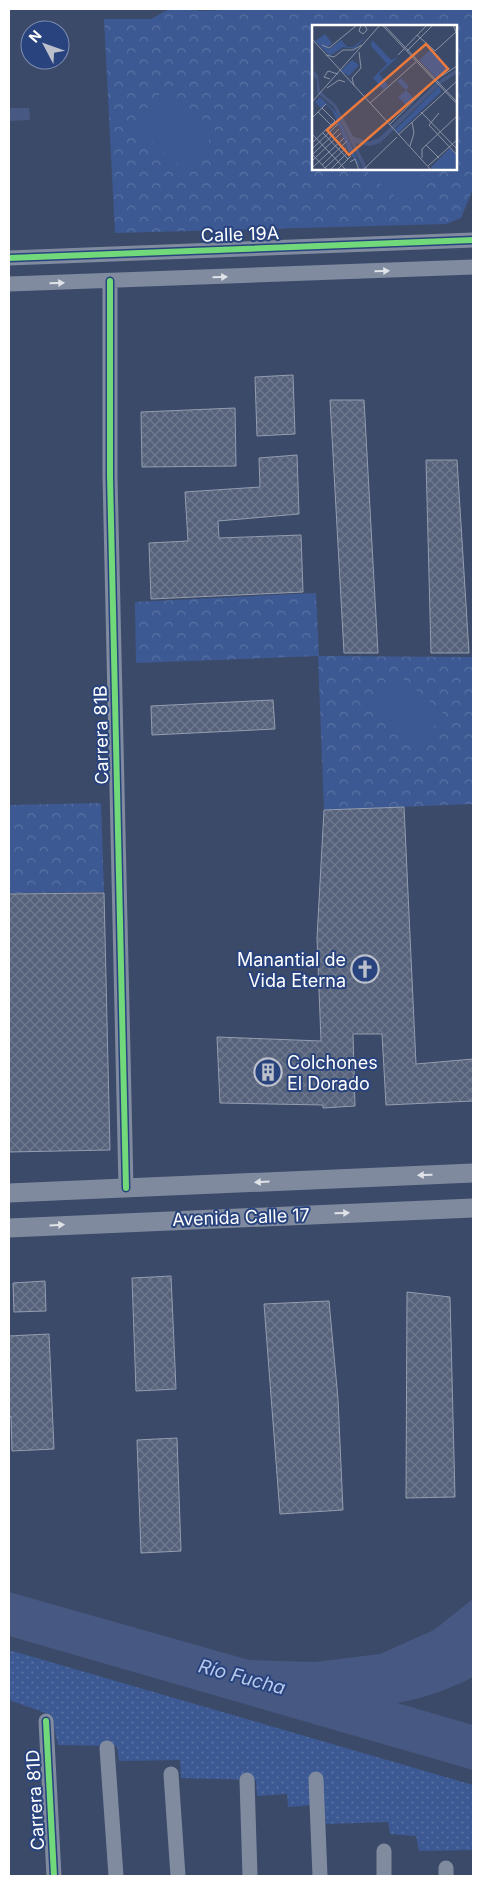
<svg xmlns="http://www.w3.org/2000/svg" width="482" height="1885" viewBox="0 0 482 1885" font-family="Inter,sans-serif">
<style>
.grass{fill:url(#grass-dots)}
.park{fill:url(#park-crowns);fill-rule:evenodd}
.pitch{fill:#3c5993}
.water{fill:#475983}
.building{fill:url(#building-cross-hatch);stroke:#949caf}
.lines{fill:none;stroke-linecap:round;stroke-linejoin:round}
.minor{stroke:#808ba0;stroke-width:15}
.major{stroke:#808a9f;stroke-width:19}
.cycleway-casing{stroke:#28437d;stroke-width:9}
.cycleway{stroke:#71d979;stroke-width:6}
.oneway{fill:#dfe2e7}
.labels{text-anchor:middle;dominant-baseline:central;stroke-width:4;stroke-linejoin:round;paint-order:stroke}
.street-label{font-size:18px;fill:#fff;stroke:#28437d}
.poi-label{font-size:18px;fill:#fff;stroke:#28437d;text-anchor:end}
.water-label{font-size:19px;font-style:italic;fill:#b8caec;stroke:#28437d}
.inset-road{fill:none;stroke:#8a92a5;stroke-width:1}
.view{fill:#ed7a3d;fill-opacity:0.15;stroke:#ed7a3d;stroke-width:2.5}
.inset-edge{fill:none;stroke:#fff;stroke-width:2.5}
</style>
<defs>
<pattern id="grass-dots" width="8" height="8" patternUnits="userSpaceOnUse" patternTransform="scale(1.25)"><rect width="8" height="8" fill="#3c5993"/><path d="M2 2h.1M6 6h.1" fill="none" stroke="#5972a3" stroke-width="1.8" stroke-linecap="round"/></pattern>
<pattern id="park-crowns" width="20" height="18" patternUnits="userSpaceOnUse" patternTransform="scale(1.25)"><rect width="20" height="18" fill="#3c5993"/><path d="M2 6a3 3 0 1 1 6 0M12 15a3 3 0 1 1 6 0" fill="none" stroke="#5972a3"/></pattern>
<pattern id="building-cross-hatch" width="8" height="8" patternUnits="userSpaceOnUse" patternTransform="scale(1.25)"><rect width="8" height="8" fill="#56627b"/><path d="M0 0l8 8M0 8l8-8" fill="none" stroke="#6f7a8f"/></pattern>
</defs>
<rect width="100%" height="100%" fill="#3c4a69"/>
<path class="grass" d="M9 1650 473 1785V1850L419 1851 416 1836 390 1834 388 1822 326 1824 324 1804 288 1807 287 1794 257 1796 256 1780 181 1778 180 1760 119 1761 117 1746 58 1745 51 1715 9 1700Z"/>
<path class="park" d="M169 9H197L198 11 246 9H473V189L461 218 446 224 115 233 104 19H151ZM313 26H456V169H313Z
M316 593 319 656 473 657V804L324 810 318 656 136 663 135 602Z
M101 803 104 892 9 893V805Z"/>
<path class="pitch" d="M313 86V122L295 106Z
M165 88 216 131 185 170 133 125Z
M364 169H428L399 200Z
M396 673 444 714 414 749 366 707Z"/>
<path class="water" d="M9 108H29L30 120 9 121Z
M9 1592 249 1660 315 1662 380 1654 434 1630 473 1599V1677C448 1690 424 1698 397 1703L473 1725V1770L9 1636Z"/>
<path class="building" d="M293 375 295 434 257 436 255 377Z
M330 400H364L378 653H344Z
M235 408 236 466 142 467 141 412Z
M297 455 299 514 218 521 219 538 301 535 303 592 151 599 149 543 188 541 185 492 260 487 259 458Z
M426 460H457L469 653H431Z
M273 700 275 729 152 735 151 706Z
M404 807 416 1064 473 1059V1101L386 1105 382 1034H353L355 1106 323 1108V1105L220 1103 217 1037 321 1041 317 938 324 810Z
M104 893 110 1150 9 1152V894Z
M171 1276 176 1389 136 1391 132 1278Z
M45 1281 46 1311 14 1312 13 1283Z
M407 1292 450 1297 455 1497 406 1498Z
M329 1301 338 1399 343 1510 280 1514 264 1304Z
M49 1334 54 1449 12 1451 11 1416 9 1417V1336Z
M177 1438 181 1551 141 1553 137 1440Z"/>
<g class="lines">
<path class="minor" d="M9 258 473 240
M110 281V476L126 1188
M9 284 473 267
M46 1721 54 1876
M107 1748 116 1876
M171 1774 178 1876
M316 1779 320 1876
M247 1780 250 1876
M384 1851V1876
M446 1868V1876"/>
<path class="major" d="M9 1193 473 1173
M9 1228 473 1208"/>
<g class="cycleway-casing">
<path id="cycleway" d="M9 258 473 240
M110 281V476L126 1188
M46 1721 54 1876"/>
</g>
<use href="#cycleway" class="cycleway"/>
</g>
<defs><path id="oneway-solid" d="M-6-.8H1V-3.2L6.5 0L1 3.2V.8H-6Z" transform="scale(1.25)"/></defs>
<g class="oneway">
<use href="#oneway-solid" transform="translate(382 271) rotate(-2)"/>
<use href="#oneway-solid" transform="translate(220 277) rotate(-2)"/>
<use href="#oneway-solid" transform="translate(57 283) rotate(-2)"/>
<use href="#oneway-solid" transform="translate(425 1175) rotate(178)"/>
<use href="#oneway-solid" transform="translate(262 1182) rotate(177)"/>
<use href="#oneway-solid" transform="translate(342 1213) rotate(-2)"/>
<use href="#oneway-solid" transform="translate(57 1225) rotate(-3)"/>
</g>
<defs>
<g id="church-ring" transform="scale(1.4375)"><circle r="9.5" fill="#28437d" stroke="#bbc0ca" stroke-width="1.5"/><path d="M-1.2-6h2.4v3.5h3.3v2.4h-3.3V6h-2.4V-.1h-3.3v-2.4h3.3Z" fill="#bbc0ca"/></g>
<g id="building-ring" transform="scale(1.4375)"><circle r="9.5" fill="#28437d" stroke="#bbc0ca" stroke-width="1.5"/><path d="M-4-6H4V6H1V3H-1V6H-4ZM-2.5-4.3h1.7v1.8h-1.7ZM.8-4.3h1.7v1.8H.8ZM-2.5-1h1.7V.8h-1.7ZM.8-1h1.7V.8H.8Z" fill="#bbc0ca"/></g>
</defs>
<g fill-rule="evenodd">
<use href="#church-ring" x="365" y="969"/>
<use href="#building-ring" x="268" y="1072"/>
</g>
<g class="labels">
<g class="street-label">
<text transform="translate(240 234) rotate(-2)">Calle 19A</text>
<text transform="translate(101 735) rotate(-91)">Carrera 81B</text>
<text transform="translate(241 1217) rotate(-2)">Avenida Calle 17</text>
<text transform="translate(35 1800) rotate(-93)">Carrera 81D</text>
</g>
<g class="poi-label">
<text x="346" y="959">Manantial de<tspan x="346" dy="21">Vida Eterna</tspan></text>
<text x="287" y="1062" text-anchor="start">Colchones<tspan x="287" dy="21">El Dorado</tspan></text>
</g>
<g class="water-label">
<text transform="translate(242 1677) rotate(15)">Río Fucha</text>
</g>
</g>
<g transform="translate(312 25)">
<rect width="145" height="145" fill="#3c4a69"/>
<path d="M13 9 20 18 16 22 9 19 17 24 29 15 35 22H41L54 12 42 24 31 22 18 31 3 16ZM40 35 47 40 37 51 29 46ZM127 61 129 67 86 108 83 105ZM8 72 25 88 50 145 36 125 21 86 14 79 9 83 3 77ZM138 123 145 131V145H121L119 142Z" fill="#3c5993"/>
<path d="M60 15 79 35 86 32 67 49 76 60 72 65 61 53 75 39 59 21ZM118 25 124 28 123 30 137 45 124 53 107 35ZM89 53 97 62 94 65 102 74 95 81 86 72 94 65 85 56Z" fill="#3c5993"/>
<path d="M145 44V48L127 60 68 118 57 121 43 118 56 145H52L22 82 5 68V55L0 49V45L6 50 8 66 24 80 41 111 56 117 67 113 125 57Z" fill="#475983"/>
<path class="inset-road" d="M49 0 47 6 51 9 55 5 53 0M70 0 145 79M72 0 145 77M105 10 123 26 144 7 141 0M0 14 119 145M10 20 17 23 45 0M95 26 121 0M14 30 22 32 31 25H41L50 20M86 30 115 0M18 54 12 52 16 46 26 49M42 61 40 53 49 43 47 27M15 63 27 55 33 57M0 77 68 0M58 78 104 37M6 87 19 100M109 87 145 124M127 88 117 100 145 130M0 93 14 79M77 100 122 56 145 41M11 108 36 134M0 109 34 145M86 110 145 56M0 118 23 96 10 83M114 120 127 133M98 121 102 108 100 97M0 124 26 99M0 129 15 145M0 130 27 104M110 133V124L145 91M0 136 29 108M38 137 43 134 47 145M10 140 35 116M116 141 145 115M0 143 32 113M13 143 34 123M18 145 36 127M25 145 39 131M51 145 85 112"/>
<path class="view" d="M114 19 136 44 37 130 15 105Z"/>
<rect width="145" height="145" class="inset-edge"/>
</g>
<rect width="482" height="1885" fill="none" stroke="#ffffff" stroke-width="20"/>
<g transform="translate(45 45) rotate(311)"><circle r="24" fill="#28437d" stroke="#7e8eb1"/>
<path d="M0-4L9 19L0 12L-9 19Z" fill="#bbc0ca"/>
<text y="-8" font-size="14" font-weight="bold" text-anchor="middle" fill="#ffffff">N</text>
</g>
</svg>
